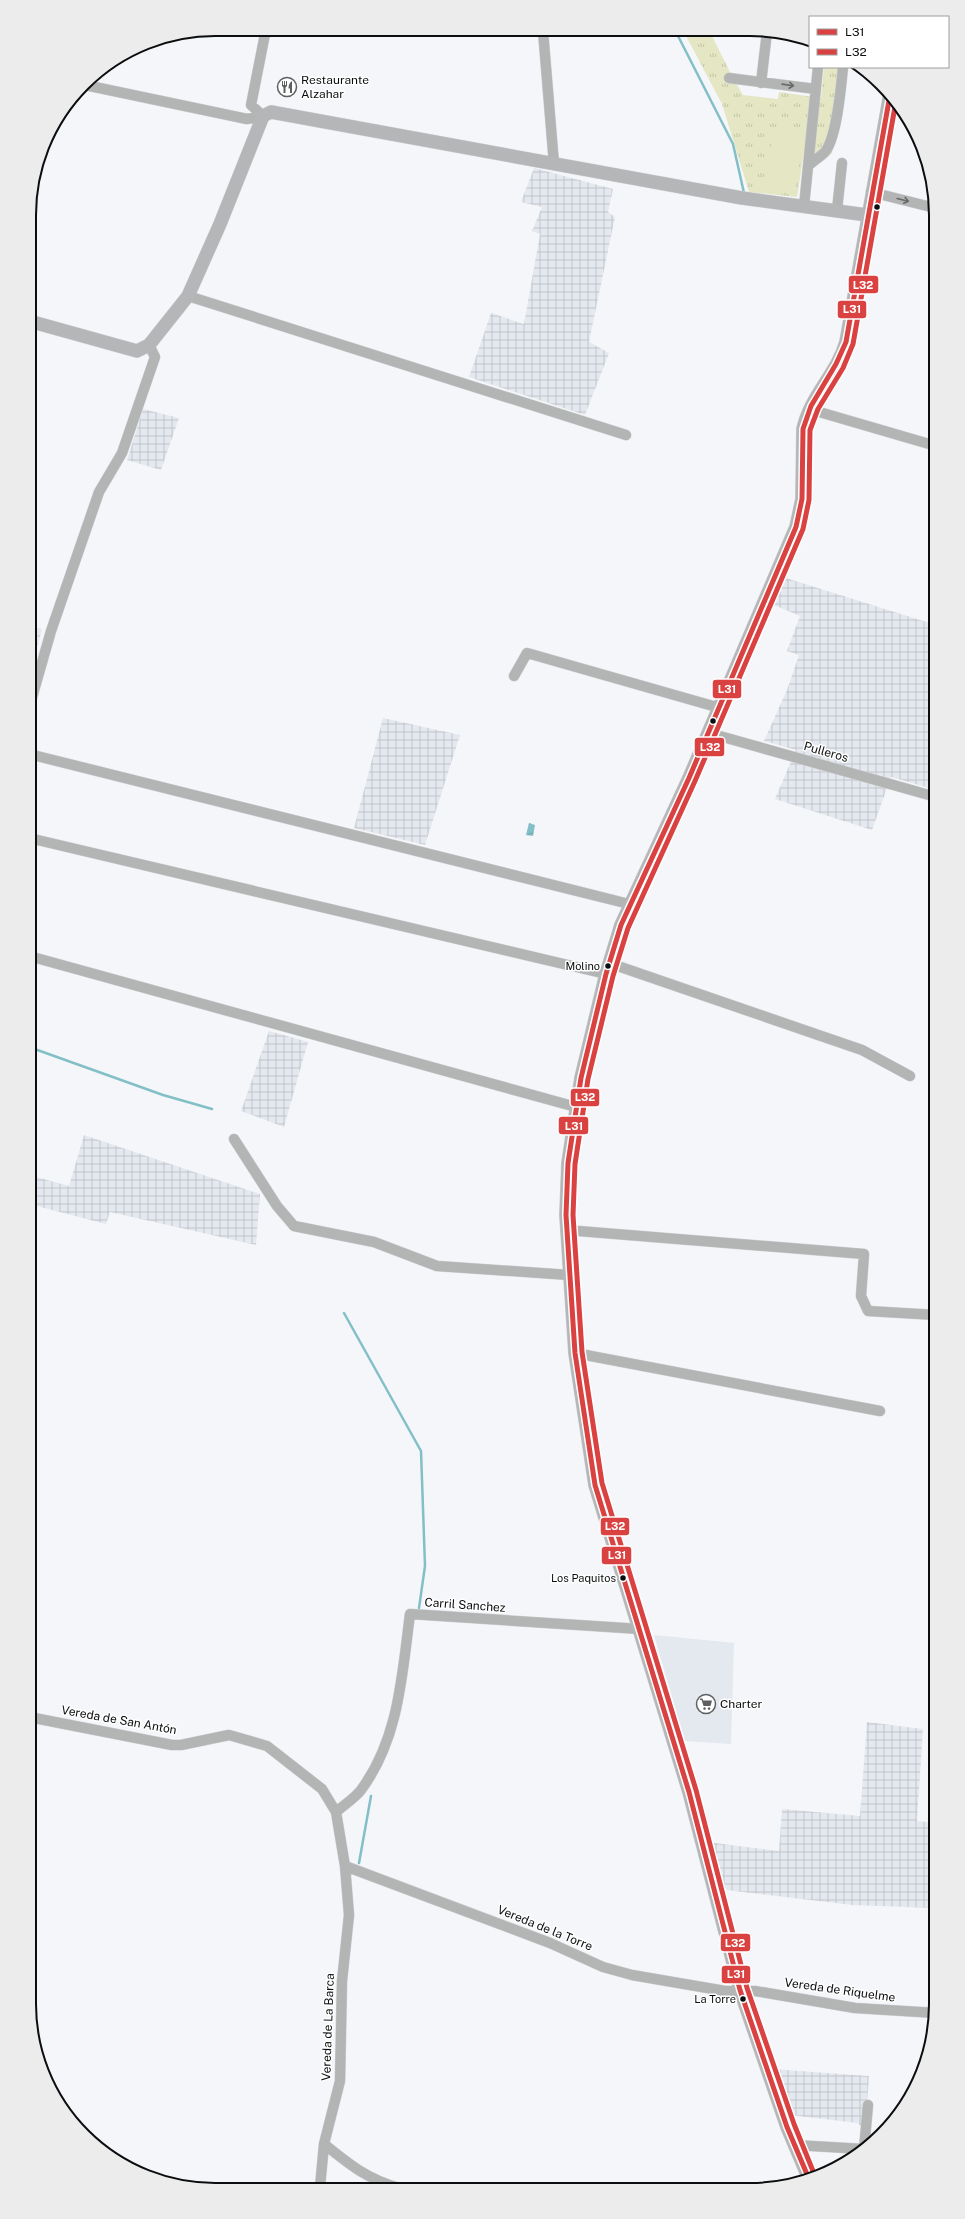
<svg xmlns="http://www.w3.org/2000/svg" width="965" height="2219" viewBox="0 0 965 2219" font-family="'Public Sans',sans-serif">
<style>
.built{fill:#e4e8ef}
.industrial{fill:url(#industrial-grid)}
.park{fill:url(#park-tufts)}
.pitch{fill:#e4e6c4}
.water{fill:url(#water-waves)}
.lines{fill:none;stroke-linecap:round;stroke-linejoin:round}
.stream{stroke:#83bfc7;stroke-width:2.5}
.minor-casing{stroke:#d0d1d3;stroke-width:11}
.major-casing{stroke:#d0d1d3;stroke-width:14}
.minor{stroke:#b3b4b4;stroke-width:10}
.major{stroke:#b5b6b8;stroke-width:13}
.bus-1-casing{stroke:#fff;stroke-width:8}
.bus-2-casing{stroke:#fff;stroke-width:8}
.bus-1{stroke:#da4241;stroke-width:5}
.bus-2{stroke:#da4241;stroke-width:5}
.oneway{stroke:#686969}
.bus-dot{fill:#0c0d0e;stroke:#fff;stroke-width:1.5}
.labels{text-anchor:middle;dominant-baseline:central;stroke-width:3;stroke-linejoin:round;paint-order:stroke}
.bus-label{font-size:11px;fill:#0c0d0e;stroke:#fff;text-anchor:end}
.poi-label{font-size:12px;fill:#0c0d0e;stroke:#fff;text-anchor:start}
.street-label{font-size:12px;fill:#0c0d0e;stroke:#fff}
.rim{fill:none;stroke:#0c0d0e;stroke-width:2}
.line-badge{stroke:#fff;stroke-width:1.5}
.badge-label{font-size:11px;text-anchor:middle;font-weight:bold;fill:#fff}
</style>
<defs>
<pattern id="industrial-grid" width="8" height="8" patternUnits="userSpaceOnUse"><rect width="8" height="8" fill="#e4e8ef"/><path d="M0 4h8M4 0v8" fill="none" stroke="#c2c6cc"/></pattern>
<pattern id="park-tufts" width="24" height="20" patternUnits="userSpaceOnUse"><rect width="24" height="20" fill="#e4e6c4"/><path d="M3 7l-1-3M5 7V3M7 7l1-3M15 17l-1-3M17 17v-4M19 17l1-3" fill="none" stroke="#c2c4a7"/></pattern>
<pattern id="water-waves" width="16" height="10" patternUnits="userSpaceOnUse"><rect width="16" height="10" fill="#83bfc7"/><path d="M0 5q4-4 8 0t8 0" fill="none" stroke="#70a3aa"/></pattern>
</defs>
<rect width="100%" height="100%" fill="#f4f6f9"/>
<path class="built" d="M654 1635 734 1643 731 1744 685 1741Z"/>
<path class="industrial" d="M534 168 613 189 608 212 615 217 589 342 609 353 585 415 469 377 491 313 524 324 540 234 532 231 542 207 521 202Z
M143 409 179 418 161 470 127 460Z
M786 578 936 625V790L891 777 872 830 775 799 796 750 764 741 787 690 799 655 787 651 800 616 774 605Z
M29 627 42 629 29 678Z
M383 718 460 735 425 845 354 828Z
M269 1031 308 1042 284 1127 241 1111Z
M84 1135 260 1194 256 1245 110 1212 106 1224 29 1204V1175L69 1186Z
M867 1722 923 1729 917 1821 936 1823V1908L852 1905 718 1889 707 1842 779 1851 782 1809 860 1816Z
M772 2069 869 2076 865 2131 858 2123 789 2115Z"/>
<path class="park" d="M684 32H710L733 78 743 95 778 99 779 92 821 98 824 67H841L832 154 804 152 797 197 749 192 722 104Z"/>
<path class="pitch" d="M773 131 804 135 795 192 764 188Z"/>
<path class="water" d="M529 823 535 825 533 836 526 835Z"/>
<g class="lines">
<path class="stream" d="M676 32 733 144 744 193
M29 1047 163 1095 212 1109
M344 1313 421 1451 425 1566 419 1608
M359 1863 371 1796"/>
<g class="minor-casing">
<path id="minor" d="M543 31 554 164
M729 78 816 89
M761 83 767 32
M85 85 247 119 263 116 251 105 266 29
M808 166C813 161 820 157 825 152 837 137 841 87 843 67
M871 192 935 208
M804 206 818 67
M837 210 842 163
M188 296 626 435
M809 409 936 446
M514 676 527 653 720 708
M29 708 51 631 99 492 122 453 155 357 149 345
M709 733 936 797
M29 754 629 904
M29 838 606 974
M29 956 576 1107
M609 963 862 1050 910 1076
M234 1139 277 1206 294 1226 374 1242 437 1266 569 1275
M566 1230 864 1254 861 1296 868 1311 936 1315
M575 1353 880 1411
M29 1717 172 1745H181L229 1735 267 1746 322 1789 336 1812 345 1866 349 1915 342 1981 340 2081 324 2144 320 2187
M336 1812C344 1805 355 1798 361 1790 399 1739 402 1675 410 1614L640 1629
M345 1866 550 1943 603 1967 632 1975 725 1991H755L855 2008 936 2013
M324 2144C350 2165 367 2179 399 2188
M794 2145 864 2149
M864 2149 868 2105"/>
</g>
<g class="major-casing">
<path id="major" d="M29 321 137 351 149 345 188 296 220 224 263 116 271 112 742 198 867 215
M809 2179 787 2127 740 1990 689 1792 595 1485 575 1353 566 1215 568 1163 581 1078 606 974 621 925 689 778 796 527 802 499 803 429C810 396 837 374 846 342L890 94"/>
</g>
<use href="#minor" class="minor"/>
<use href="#major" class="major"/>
<g class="bus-1-casing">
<path id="bus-1" d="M809 2179 787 2127 740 1990 689 1792 595 1485 575 1353 566 1215 568 1163 581 1078 606 974 621 925 689 778 796 527 802 499 803 429 811 406 836 364 846 342 890 95"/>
</g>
<g class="bus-2-casing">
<path id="bus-2" d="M815 2176 794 2124 747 1988 696 1790 602 1483 582 1352 573 1215 575 1164 588 1079 613 976 628 928 695 781 803 529 809 500 810 430 818 409 843 368 853 344 896 101"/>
</g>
<use href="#bus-1" class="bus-1"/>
<use href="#bus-2" class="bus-2"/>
</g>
<defs><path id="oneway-shaft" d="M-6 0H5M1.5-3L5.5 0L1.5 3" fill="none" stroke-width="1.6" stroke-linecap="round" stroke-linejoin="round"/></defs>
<g class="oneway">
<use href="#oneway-shaft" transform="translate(788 85) rotate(8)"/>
<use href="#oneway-shaft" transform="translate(903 200) rotate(14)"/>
</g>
<defs>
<g id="restaurant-ring" transform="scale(1)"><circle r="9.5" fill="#fff" stroke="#5d5f60" stroke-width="1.5"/><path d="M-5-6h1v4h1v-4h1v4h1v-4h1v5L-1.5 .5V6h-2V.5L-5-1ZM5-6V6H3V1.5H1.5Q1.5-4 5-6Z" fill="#5d5f60"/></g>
<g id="supermarket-ring" transform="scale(1)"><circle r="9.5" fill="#fff" stroke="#5d5f60" stroke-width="1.5"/><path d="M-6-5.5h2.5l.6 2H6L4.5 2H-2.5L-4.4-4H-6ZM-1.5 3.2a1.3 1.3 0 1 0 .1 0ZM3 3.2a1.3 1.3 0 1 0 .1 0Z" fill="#5d5f60"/></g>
</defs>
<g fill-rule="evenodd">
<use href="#restaurant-ring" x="287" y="87"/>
<use href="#supermarket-ring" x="706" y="1704"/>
</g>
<g class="bus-dot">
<circle cx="877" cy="207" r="3.5"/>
<circle cx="713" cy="721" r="3.5"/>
<circle cx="608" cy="966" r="3.5"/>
<circle cx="623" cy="1578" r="3.5"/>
<circle cx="743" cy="1999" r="3.5"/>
</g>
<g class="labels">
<g class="bus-label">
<text x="600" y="966">Molino</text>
<text x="616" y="1578">Los Paquitos</text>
<text x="736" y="1999">La Torre</text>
</g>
<g class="poi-label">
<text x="301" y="80">Restaurante<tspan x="301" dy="14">Alzahar</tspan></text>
<text x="720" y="1704">Charter</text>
</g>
<g class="street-label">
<text transform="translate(826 752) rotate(16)">Pulleros</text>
<text transform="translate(465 1605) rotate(4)">Carril Sanchez</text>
<text transform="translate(119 1720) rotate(10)">Vereda de San Antón</text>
<text transform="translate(545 1928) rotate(22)">Vereda de la Torre</text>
<text transform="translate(840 1990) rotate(8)">Vereda de Riquelme</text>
<text transform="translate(328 2027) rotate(-88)">Vereda de La Barca</text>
</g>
</g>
<path d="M0 0H965V2219H0ZM215 36H750A179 179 0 0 1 929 215V2004A179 179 0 0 1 750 2183H215A179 179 0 0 1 36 2004V215A179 179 0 0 1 215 36Z" fill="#ececec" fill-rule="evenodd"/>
<path class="rim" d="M215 36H750A179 179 0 0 1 929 215V2004A179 179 0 0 1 750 2183H215A179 179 0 0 1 36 2004V215A179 179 0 0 1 215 36Z"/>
<g class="line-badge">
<rect x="848" y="275" width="31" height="19" rx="4" fill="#da4241"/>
<rect x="837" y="300" width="30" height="19" rx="4" fill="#da4241"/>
<rect x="712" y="679" width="30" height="20" rx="4" fill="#da4241"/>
<rect x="694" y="737" width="31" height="20" rx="4" fill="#da4241"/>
<rect x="570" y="1088" width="30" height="19" rx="4" fill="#da4241"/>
<rect x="558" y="1116" width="31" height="19" rx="4" fill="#da4241"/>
<rect x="600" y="1517" width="30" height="19" rx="4" fill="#da4241"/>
<rect x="601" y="1546" width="31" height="19" rx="4" fill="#da4241"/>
<rect x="720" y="1933" width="31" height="19" rx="4" fill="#da4241"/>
<rect x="721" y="1965" width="30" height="19" rx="4" fill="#da4241"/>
</g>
<g class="badge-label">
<text x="863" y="289">L32</text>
<text x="852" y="313">L31</text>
<text x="727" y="693">L31</text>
<text x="710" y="751">L32</text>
<text x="585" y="1101">L32</text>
<text x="574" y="1130">L31</text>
<text x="615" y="1530">L32</text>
<text x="617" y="1559">L31</text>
<text x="735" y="1947">L32</text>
<text x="736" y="1978">L31</text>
</g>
<rect x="809" y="16" width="140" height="52" fill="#ffffff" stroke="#9e9e9f"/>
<rect x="817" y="29" width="20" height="6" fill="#da4241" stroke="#9e9e9f"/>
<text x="845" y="36" font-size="12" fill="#0c0d0e">L31</text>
<rect x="817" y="49" width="20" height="6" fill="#da4241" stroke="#9e9e9f"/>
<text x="845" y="56" font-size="12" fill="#0c0d0e">L32</text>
</svg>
